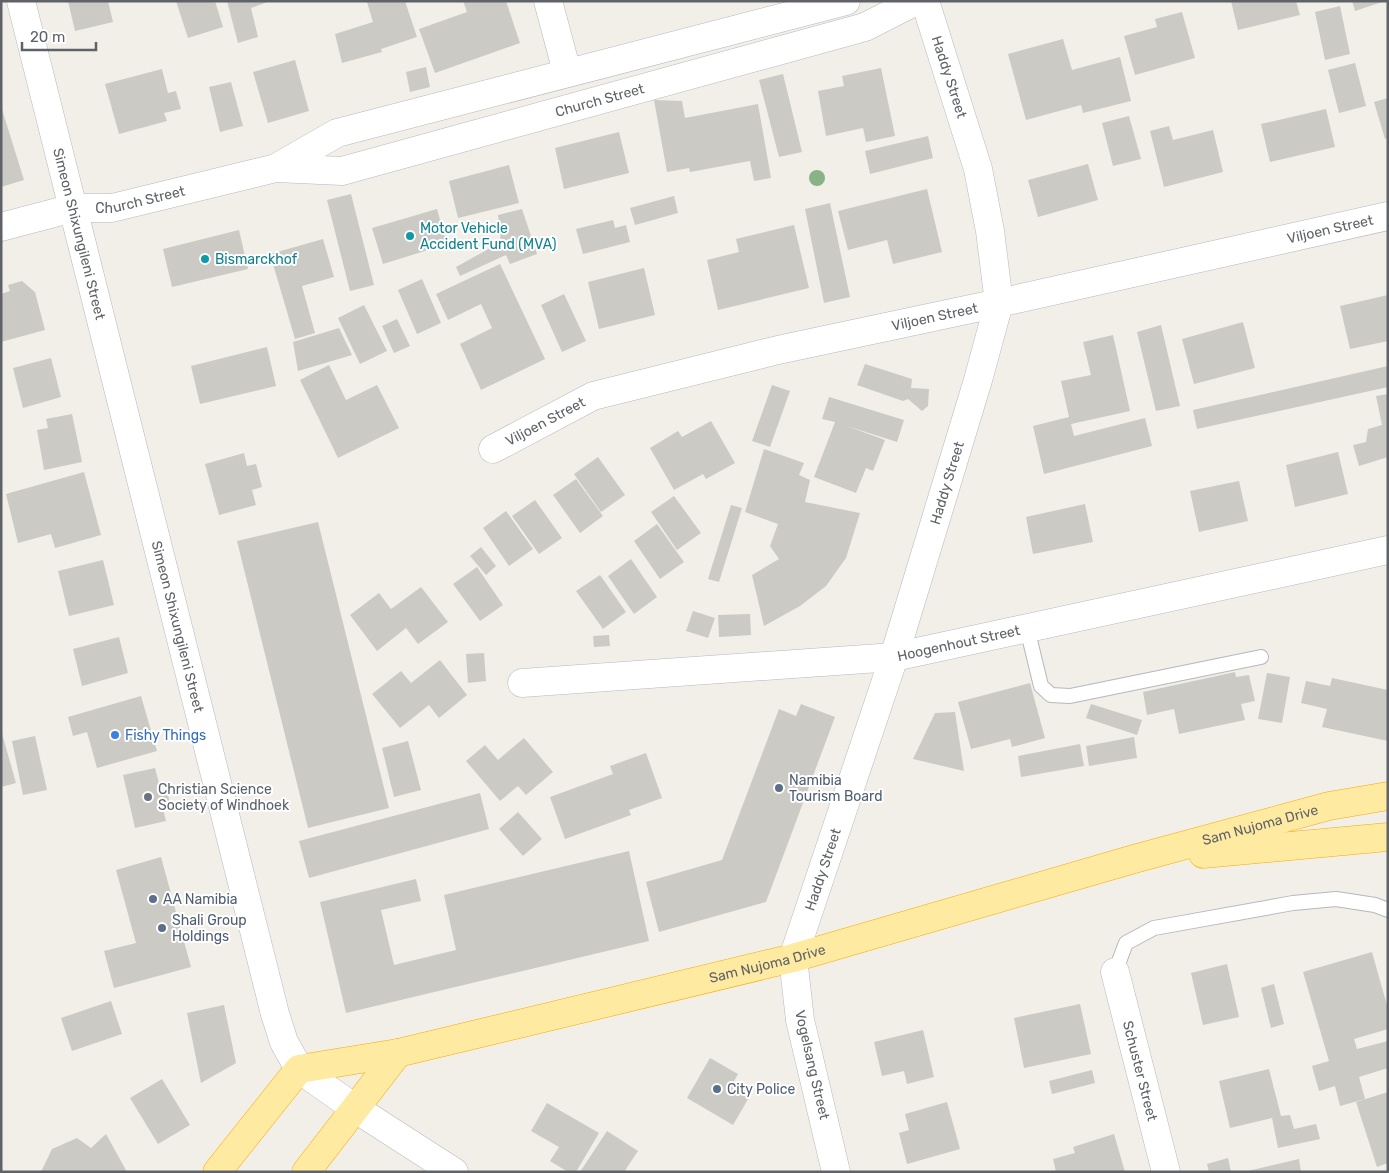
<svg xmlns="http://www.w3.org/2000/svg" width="1389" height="1173" viewBox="0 0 1389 1173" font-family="Rubik,sans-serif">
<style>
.building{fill:#cccac5}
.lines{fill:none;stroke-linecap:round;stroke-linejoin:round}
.service-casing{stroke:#b5b8bc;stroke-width:16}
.minor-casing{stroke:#b5b8bc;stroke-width:29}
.tertiary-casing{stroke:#b5b8bc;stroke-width:29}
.trunk-casing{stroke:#f9ab00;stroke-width:29}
.service{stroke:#fff;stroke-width:14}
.minor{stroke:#fff;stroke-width:28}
.tertiary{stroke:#fff;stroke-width:28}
.trunk{stroke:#feeaa1;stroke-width:28}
.tree{fill:#89b387}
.culture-dot{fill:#0f9aa8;stroke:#fff;stroke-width:2}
.shop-dot{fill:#3f7fe0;stroke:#fff;stroke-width:2}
.service-dot{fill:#5c6f8a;stroke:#fff;stroke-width:2}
.worship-dot{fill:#6b7280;stroke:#fff;stroke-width:2}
.labels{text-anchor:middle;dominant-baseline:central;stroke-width:4;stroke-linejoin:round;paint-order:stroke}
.street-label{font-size:14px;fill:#5f6368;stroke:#fff}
.culture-label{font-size:14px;fill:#0d838f;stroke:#fff;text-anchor:start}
.shop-label{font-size:14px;fill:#366cbe;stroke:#fff;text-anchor:start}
.service-label{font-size:14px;fill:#4e5e75;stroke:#fff;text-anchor:start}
.worship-label{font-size:14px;fill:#5b616d;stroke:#fff;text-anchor:start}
</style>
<rect width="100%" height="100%" fill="#f1efe8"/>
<path class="building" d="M68 1H108L113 22 75 31Z
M176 1H215L223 27 188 38Z
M227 1H270L251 8 258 37 238 43Z
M405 1 417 37 381 49 382 52 342 63 335 34 373 22 367 2Z
M463 1H506L520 43 435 73 419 29 467 12Z
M1231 1H1296L1300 15 1238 30Z
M1352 1H1382V2L1355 11Z
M1340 6 1350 54 1325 60 1315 12Z
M1182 12 1195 58 1135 75 1124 36 1157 27 1155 19Z
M1063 39 1072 70 1120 57 1131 101 1083 113 1081 105 1026 120 1008 54Z
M295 60 309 111 268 123 253 72Z
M1355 63 1366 106 1339 113 1328 70Z
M426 67 430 87 410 92 406 72Z
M881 68 895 136 866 142 863 128 826 136 818 91 844 86 842 76Z
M162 69 168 93 176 91 181 109 164 113 167 121 119 134 105 84Z
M783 74 802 152 779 157 759 80Z
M231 82 243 126 220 132 209 87Z
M1388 98V138L1385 139 1374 102Z
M654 100 682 101 685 118 758 104 771 178 754 181 750 161 690 172 689 168 667 172Z
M1 106 24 180 1 187Z
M1326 109 1335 147 1270 162 1261 124Z
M1129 116 1141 159 1113 166 1102 123Z
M1169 126 1173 140 1213 130 1223 172 1164 187 1150 131Z
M619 132 629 173 564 189 555 148Z
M928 136 933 158 870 174 865 151Z
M1088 164 1098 200 1038 217 1028 180Z
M509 165 519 203 458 218 449 181Z
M927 189 942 252 893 264 887 240 848 250 838 211Z
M351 194 374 285 350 291 327 200Z
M674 196 678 213 635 225 630 208Z
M830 203 850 297 824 303 805 209Z
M437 209 447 244 383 264 372 228Z
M522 209 537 254 510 264 506 255 460 276 456 267 501 242 498 215Z
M613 220 615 228 626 225 630 242 583 254 576 229Z
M794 225 809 288 718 310 707 260 739 252 736 239Z
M239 230 248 269 172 287 163 249Z
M323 239 334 277 302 286 315 333 295 339 270 254Z
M500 264 545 359 481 390 460 344 492 328 481 304 448 320 436 294Z
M644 268 655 315 599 329 588 282Z
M422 279 441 323 417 334 398 290Z
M22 281 35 292 45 330 1 342V294L10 291 8 285Z
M564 294 586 341 562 352 541 305Z
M1388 295V341L1350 349 1340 306Z
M364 305 387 351 360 364 338 318Z
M397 319 410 346 394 353 382 326Z
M1243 322 1255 368 1194 384 1182 339Z
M1161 325 1180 406 1156 411 1137 332Z
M339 328 352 355 298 371 293 342Z
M1113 335 1130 411 1071 424 1074 436 1145 418 1152 446 1044 474 1033 426 1069 417 1061 381 1091 375 1083 342Z
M267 347 276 386 200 404 191 366Z
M51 358 61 397 23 408 13 368Z
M865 364 912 379 911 388 929 389 928 406 922 411 908 399 903 401 857 385Z
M329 365 346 400 377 385 399 428 338 458 300 380Z
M1388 366V387L1197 429 1193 410Z
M772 385 790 391 770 447 752 441Z
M1388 394V457L1359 466 1353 445 1366 442 1368 429 1382 425 1376 396Z
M829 397 904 420 897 442 847 426 885 440 873 471 866 468 856 493 814 477 835 422 822 419Z
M72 414 82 462 44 470 37 430 48 428 46 419Z
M711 421 735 463 706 479 703 474 674 490 650 448 678 431 682 437Z
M764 449 804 463 799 475 810 480 805 502 860 513 846 558 826 586 800 606 764 626 752 575 779 559 770 546 778 524 745 512Z
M1338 452 1348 494 1295 507 1286 465Z
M244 453 247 466 256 464 262 487 252 490 256 505 219 515 205 464Z
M598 457 625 495 601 512 574 474Z
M84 472 101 535 55 548 51 534 18 543 6 494Z
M576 479 603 516 580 533 553 495Z
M1239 481 1248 521 1199 532 1190 491Z
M674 496 701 533 677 550 651 512Z
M535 500 562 538 539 554 512 516Z
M1085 504 1093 542 1033 554 1026 517Z
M731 505 742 508 719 582 708 579Z
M506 511 533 549 509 566 483 528Z
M318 522 389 808 308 828 237 541Z
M657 524 684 562 660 579 634 541Z
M481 547 496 566 486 575 470 556Z
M631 559 657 597 634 614 608 576Z
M103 560 114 605 69 616 58 571Z
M477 567 503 605 480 621 453 584Z
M600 575 626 612 603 629 576 591Z
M421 587 448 622 418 644 406 628 377 651 350 615 379 593 391 609Z
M693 611 715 618 708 638 686 631Z
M750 614 751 635 719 637 718 615Z
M609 635 610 646 594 647 593 636Z
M119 637 128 673 82 686 73 649Z
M484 653 486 681 468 683 466 654Z
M440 660 467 695 439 718 429 705 400 728 372 694 401 671 411 683Z
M1235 672 1236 677 1249 675 1255 701 1241 704 1245 720 1179 734 1174 709 1147 715 1143 692Z
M1267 673 1290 677 1282 723 1258 719Z
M1332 678 1388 690V741L1322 727 1327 709 1301 703 1306 681 1330 686Z
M1030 683 1045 738 1012 747 1010 739 971 749 958 702Z
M141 696 157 751 97 768 87 732 73 736 68 717Z
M801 704 835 717 766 902 659 932 646 882 722 860 779 709 796 716Z
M1091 704 1142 720 1137 735 1086 718Z
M955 712 964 771 913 759 935 713Z
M1 730 16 783 1 787Z
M35 736 47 790 23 795 12 741Z
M1134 737 1137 758 1089 766 1086 746Z
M524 738 553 772 526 795 518 786 500 801 466 761 485 745 498 760Z
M408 741 421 790 394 797 382 748Z
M1080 744 1084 766 1021 777 1018 756Z
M646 753 662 798 629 810 631 815 565 839 550 797 613 774 610 766Z
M155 768 161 791 167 790 170 804 162 805 166 821 135 828 123 775Z
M480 793 489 829 309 878 299 841Z
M518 812 542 839 523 856 499 829Z
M629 851 649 941 346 1013 320 902 416 879 421 901 381 910 394 965 456 950 444 895Z
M161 857 191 967 114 988 104 951 136 943 116 870Z
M1372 952 1388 1009V1029L1354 1039 1357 1049 1388 1041V1068L1359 1077 1365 1099 1340 1106 1335 1086 1319 1091 1312 1066 1329 1061 1303 972Z
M1227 964 1239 1017 1203 1025 1191 973Z
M1274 984 1284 1024 1271 1028 1261 988Z
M111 1001 122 1034 72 1051 61 1018Z
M1080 1004 1091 1054 1024 1068 1014 1018Z
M224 1005 236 1063 201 1083 187 1013Z
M923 1030 934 1077 907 1084 904 1071 882 1076 874 1042Z
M710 1058 738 1074 733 1083 751 1094 733 1125 687 1098Z
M1269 1069 1281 1116 1290 1115 1294 1129 1316 1124 1320 1139 1278 1148 1272 1118 1230 1128 1219 1081Z
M1092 1070 1095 1083 1052 1094 1049 1081Z
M162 1079 190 1125 158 1144 130 1098Z
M1388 1092V1163L1377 1167 1356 1102Z
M947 1102 960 1149 907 1164 899 1133 909 1130 905 1114Z
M547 1103 599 1133 576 1172H568L550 1161 559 1147 531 1131Z
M607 1131 638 1151 624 1172H580Z
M106 1134 127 1172H41L52 1149 77 1138 91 1148Z
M1114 1134 1125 1172H1056L1053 1159 1075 1153 1073 1147Z
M1228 1158 1231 1172H1209L1207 1164Z
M1299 1159 1301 1172H1248V1171Z"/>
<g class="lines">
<g class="service-casing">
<path id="service" d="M1027 628 1041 686 1051 695 1070 696 1261 657
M1115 972 1126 943 1154 928 1293 903 1336 899 1375 905 1388 910"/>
</g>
<g class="minor-casing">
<g id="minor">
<path d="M548 1 567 72"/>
<path d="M276 168 337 133 846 1"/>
<path id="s1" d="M73 208H112L276 168 342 171 865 27 916 1"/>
<path id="s2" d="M493 449 593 396 778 350 999 303 1388 216"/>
<path id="s3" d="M522 683 894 657 1388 550"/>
<path id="s4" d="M1115 972 1166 1172"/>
<path id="s5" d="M836 1172 800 1020 793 958 894 657 978 380 999 303 990 231 978 169 925 1"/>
</g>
</g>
<g class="tertiary-casing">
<g id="tertiary">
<path id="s6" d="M21 1 275 1014 284 1042 299 1069 356 1109 454 1172"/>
<path d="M1 227 73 208"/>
</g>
</g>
<g class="trunk-casing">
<g id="trunk">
<path d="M1203 854 1388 837"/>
<path id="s7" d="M217 1172 299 1069 398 1053 793 958 1134 859 1329 806 1388 796"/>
<path d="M306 1172 398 1053"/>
</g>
</g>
<use href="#service" class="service"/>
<use href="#minor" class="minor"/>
<use href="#tertiary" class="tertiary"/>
<use href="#trunk" class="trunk"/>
</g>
<circle class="tree" cx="817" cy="178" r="8"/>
<g class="culture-dot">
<circle cx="410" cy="236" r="5"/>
<circle cx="205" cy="259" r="5"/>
</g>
<circle class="shop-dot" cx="115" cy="735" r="5"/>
<g class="service-dot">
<circle cx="779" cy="788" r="5"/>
<circle cx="153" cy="899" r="5"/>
<circle cx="162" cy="928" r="5"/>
<circle cx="717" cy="1089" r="5"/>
</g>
<circle class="worship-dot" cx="148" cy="797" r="5"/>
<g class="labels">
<g class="street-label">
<text transform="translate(949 77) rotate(72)">Haddy Street</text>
<text stroke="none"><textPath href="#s1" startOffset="541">Church Street</textPath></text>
<text stroke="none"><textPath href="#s1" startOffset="68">Church Street</textPath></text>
<text stroke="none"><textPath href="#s2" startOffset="869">Viljoen Street</textPath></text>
<text stroke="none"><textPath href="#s6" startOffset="240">Simeon Shixungileni Street</textPath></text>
<text stroke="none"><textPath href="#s2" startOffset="464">Viljoen Street</textPath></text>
<text stroke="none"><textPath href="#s2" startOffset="59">Viljoen Street</textPath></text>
<text stroke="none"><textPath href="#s5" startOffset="718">Haddy Street</textPath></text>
<text stroke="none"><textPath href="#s6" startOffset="645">Simeon Shixungileni Street</textPath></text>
<text stroke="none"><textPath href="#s3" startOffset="439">Hoogenhout Street</textPath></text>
<text stroke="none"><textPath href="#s7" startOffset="1124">Sam Nujoma Drive</textPath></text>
<text stroke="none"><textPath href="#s5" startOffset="312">Haddy Street</textPath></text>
<text stroke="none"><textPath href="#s7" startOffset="612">Sam Nujoma Drive</textPath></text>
<text transform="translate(812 1065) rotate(77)">Vogelsang Street</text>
<text stroke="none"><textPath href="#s4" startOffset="102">Schuster Street</textPath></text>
</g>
<g class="culture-label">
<text x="420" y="228">Motor Vehicle<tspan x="420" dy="16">Accident Fund (MVA)</tspan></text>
<text x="215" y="259">Bismarckhof</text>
</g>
<g class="shop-label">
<text x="125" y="735">Fishy Things</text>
</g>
<g class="service-label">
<text x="789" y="780">Namibia<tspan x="789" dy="16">Tourism Board</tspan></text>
<text x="163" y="899">AA Namibia</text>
<text x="172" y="920">Shali Group<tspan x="172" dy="16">Holdings</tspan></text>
<text x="727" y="1089">City Police</text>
</g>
<g class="worship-label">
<text x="158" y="789">Christian Science<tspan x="158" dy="16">Society of Windhoek</tspan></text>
</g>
</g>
<rect width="1389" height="1173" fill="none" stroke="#5f6368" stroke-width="5"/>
<path d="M22 42v8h74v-8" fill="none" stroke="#5f6368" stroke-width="2.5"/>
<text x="30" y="42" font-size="15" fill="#5f6368" stroke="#ffffff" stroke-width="4" paint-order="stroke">20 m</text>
</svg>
